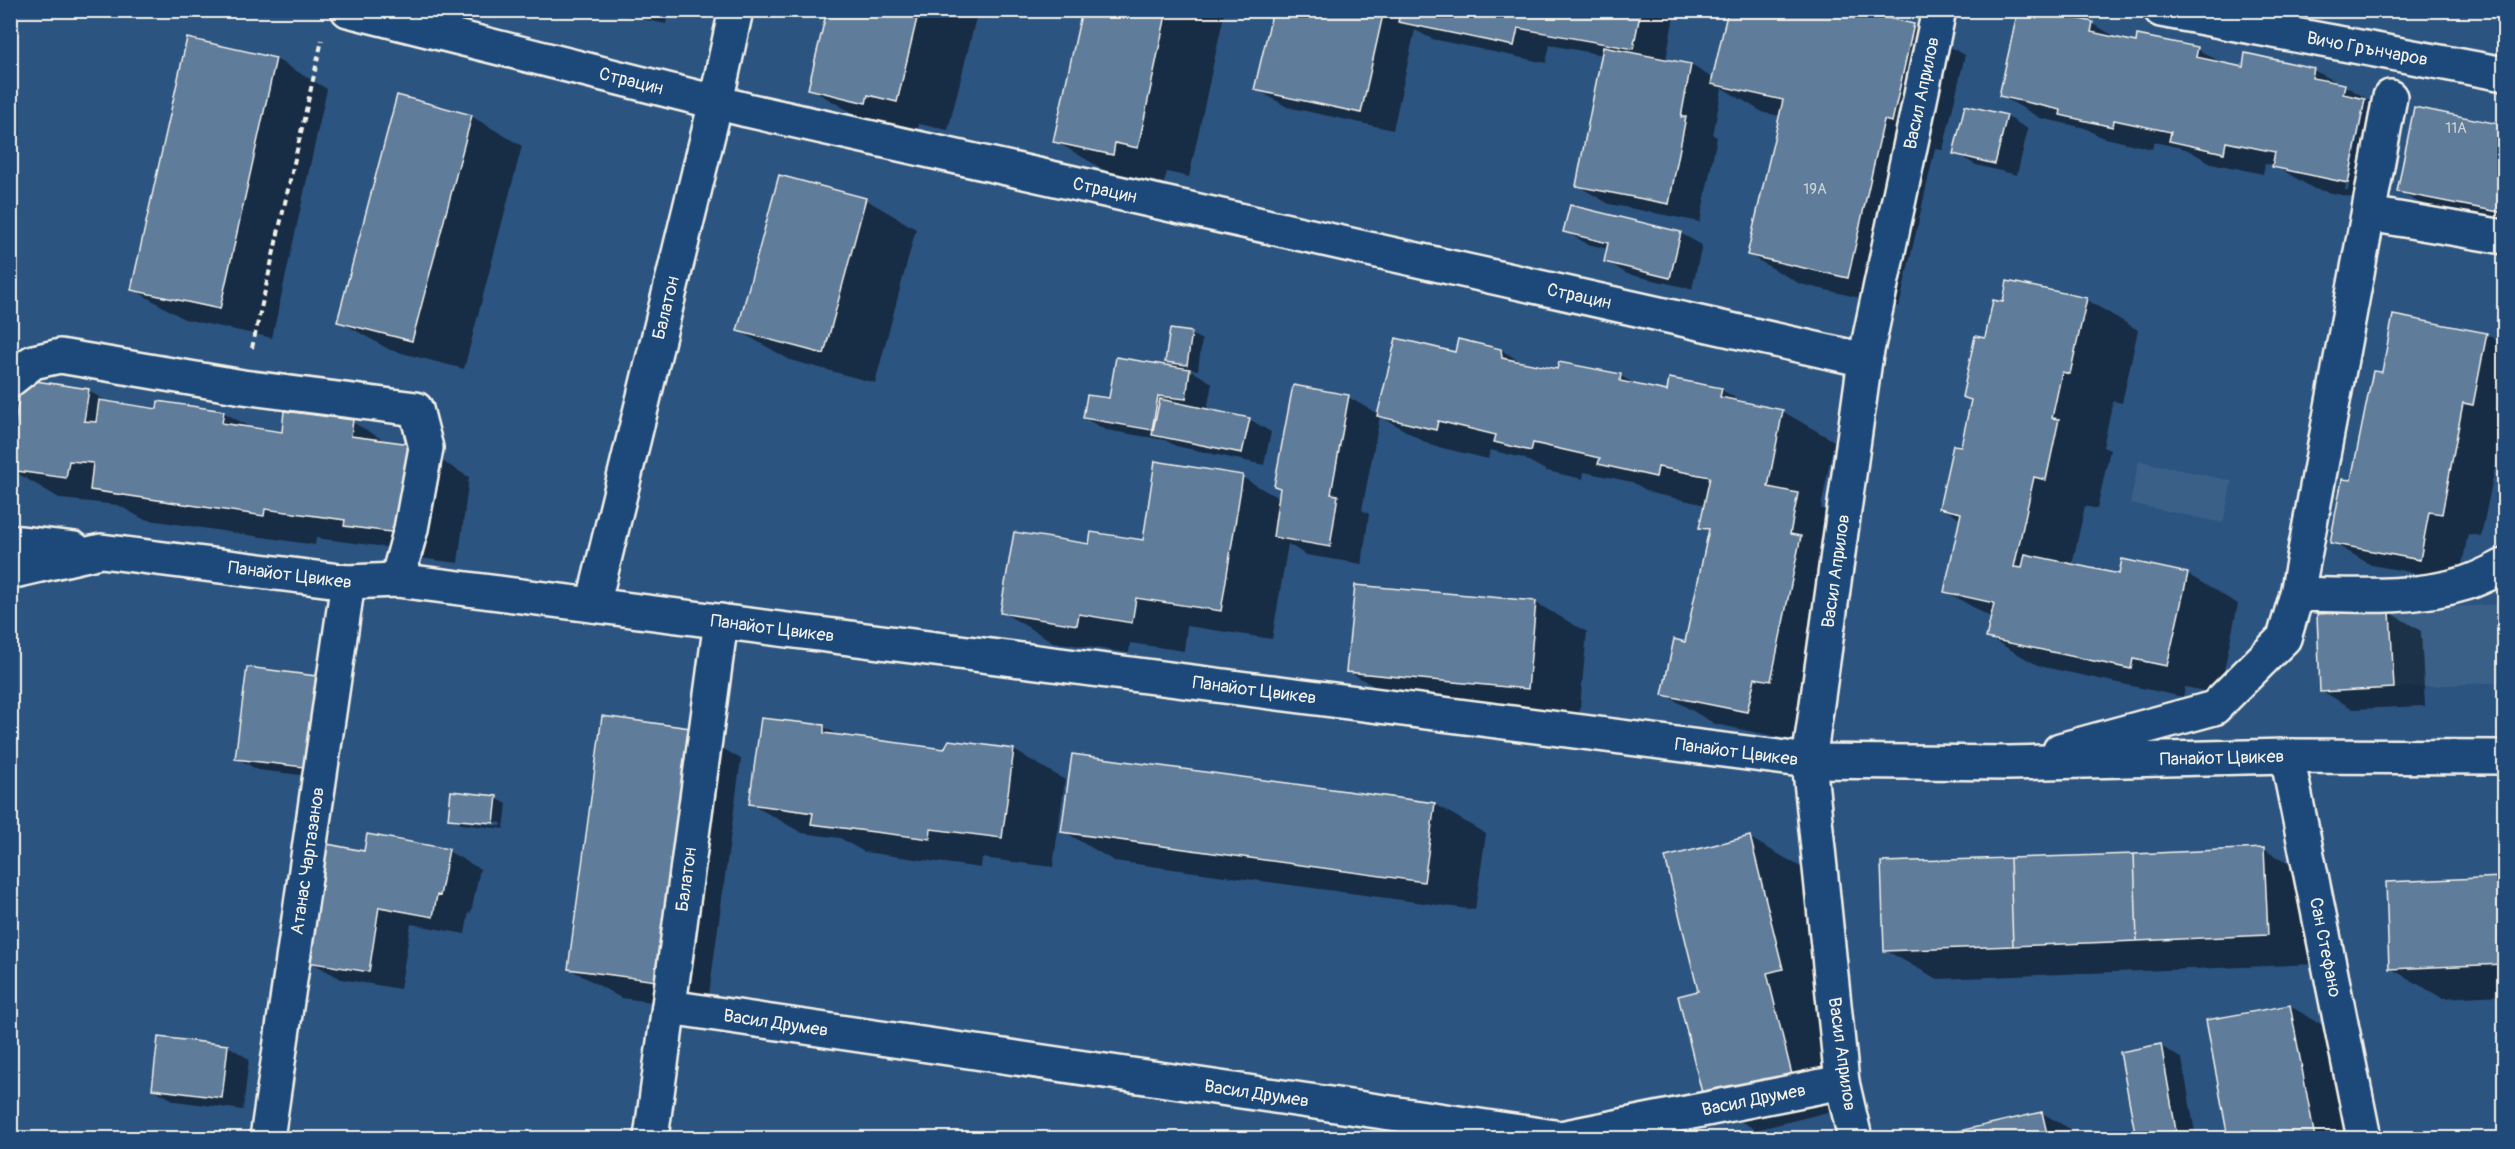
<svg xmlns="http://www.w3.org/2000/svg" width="2515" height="1149" viewBox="0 0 2515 1149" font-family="Pangolin,sans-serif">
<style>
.built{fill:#3b6088}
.shadow{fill:#0007;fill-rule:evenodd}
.building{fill:#5e7b9a;stroke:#f4f1e8;stroke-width:1.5}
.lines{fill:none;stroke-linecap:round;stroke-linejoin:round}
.minor-casing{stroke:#f4f1e8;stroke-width:38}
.path{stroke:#f4f1e8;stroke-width:4;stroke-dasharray:6 4.5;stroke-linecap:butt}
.minor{stroke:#1f4a7a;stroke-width:33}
.labels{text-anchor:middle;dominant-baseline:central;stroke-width:6;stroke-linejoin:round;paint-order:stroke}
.number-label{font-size:15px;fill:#ced4d4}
.street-label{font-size:18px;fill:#f4f1e8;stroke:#1f4a7a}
</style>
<rect width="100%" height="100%" fill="#2c5481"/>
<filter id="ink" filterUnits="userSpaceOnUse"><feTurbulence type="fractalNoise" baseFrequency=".0167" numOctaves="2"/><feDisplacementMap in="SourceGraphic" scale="12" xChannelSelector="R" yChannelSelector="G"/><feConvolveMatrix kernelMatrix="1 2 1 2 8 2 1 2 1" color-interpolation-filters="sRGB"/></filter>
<g filter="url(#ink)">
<path class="built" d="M2139 461 2232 481 2223 523 2130 503Z
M2504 604V682L2394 688 2390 611Z"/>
<path class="shadow" d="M598 10H669L666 24Z
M828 10H978L948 130 919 124 917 132 861 118 809 88Z
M1083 10H1225L1189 177 1167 172 1164 183 1106 171 1055 141Z
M1275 10H1675L1666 60 1691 65 1714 79 1913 26 1965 55 1943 150 1935 149 1899 307 1800 284 1749 255 1781 116 1764 113 1722 88 1713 135 1717 137 1700 222 1609 204 1578 186 1603 55 1550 45 1546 63 1432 39 1415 30 1393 130 1287 107 1256 89Z
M2032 10 2093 24 2123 41 2197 49 2224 64 2244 69 2313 70 2345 86 2385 109 2384 112 2404 124 2387 205 2314 189 2274 165 2265 164 2263 174 2211 163 2186 149 2154 142 2152 149 2101 137 2085 128 2040 118 2000 95ZM2363 105 2365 106 2348 190H2345Z
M188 40 276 59 327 89 272 338 184 319 133 289Z
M2415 109 2504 127V220L2421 204 2399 191Z
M471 116 522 146 464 369 390 350 339 321Z
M2006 116 2028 129 2017 175 1976 165 1955 153Z
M865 199 916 229 875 383 790 360 739 331Z
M1565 231 1680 233 1702 245 1692 289 1627 274 1606 261 1609 249 1587 244Z
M2008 283 2087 300 2138 330 2122 403 2113 401 2103 447 2110 450 2097 509 2085 506 2072 565 2120 575 2187 574 2238 604 2219 694 2185 687 2183 697 2039 666 1988 637 1992 618 1945 591 1961 519 1940 507 1963 448 1972 402 1964 397 2004 304Z
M1191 334 1202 340 1198 370 1189 369 1212 383 1207 410 1249 419 1271 432 1264 465 1176 446 1165 440 1106 430 1084 418 1110 400 1178 368 1166 361Z
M2487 334 2504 345V425L2481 536 2468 534 2459 581 2371 565 2332 542 2353 482 2384 374Z
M1501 350 1525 364 1558 371 1621 376 1640 387 1668 392 1670 379 1722 390 1746 404 1782 411 1834 441 1821 508 1849 524 1798 741 1715 724 1664 694 1687 643 1710 532 1701 527 1706 505 1651 493 1632 482 1584 472 1583 479 1547 471 1523 458 1490 450 1488 459 1430 445 1380 416 1362 510 1369 514 1362 564 1306 555 1288 544 1272 639 1187 626 1184 651 1130 643 1129 653 1053 642 1002 612 1090 546 1144 542 1242 477 1280 499 1282 489 1276 486 1348 397 1378 414 1456 353Z
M89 391 111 404 158 411 223 412 253 429 283 433 352 422 389 443 418 447 469 477 458 563 397 555 385 547 316 538 315 545 143 519 118 505 61 499 10 469Z
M1356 586 1536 603 1587 632 1579 717 1399 701 1348 671Z
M2390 612 2421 631 2425 706 2353 709 2322 691Z
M315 677 337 690 326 778 258 770 236 758Z
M824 727 842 737 945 751 1014 750 1065 780 1053 867 982 858 981 868 864 852 840 838 802 833 751 804Z
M689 729 741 759 707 1009 621 998 570 969Z
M496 798 507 804 504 829 461 824 450 818ZM459 818 502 823 501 826 459 821Z
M1435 804 1486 834 1475 910 1114 861 1063 831Z
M1750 838 1801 867 1833 998 1844 1108 1756 1130 1705 1100Z
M2263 849 2315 879 2319 964 1937 979 1885 950Z
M448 851 480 869 471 913 469 912 465 934 411 924 400 989 341 979 309 961 365 853Z
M2504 879V995L2442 998 2390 968 2387 883Z
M2290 1006 2341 1036 2361 1138H2229L2207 1022Z
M228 1046 249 1059 243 1110 175 1101 153 1089Z
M2161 1046 2182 1059 2196 1138 2137 1137Z
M2042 1113 2086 1138H1962L1961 1132Z
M142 1133 179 1138H141Z"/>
<path class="building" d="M827 10H919L897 102 868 95 866 103 808 89Z
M1082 10H1167L1138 148 1115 143 1113 155 1053 142Z
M1273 10H1384L1361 113 1254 90Z
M1401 10H1641L1633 49 1518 28 1514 46 1398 22Z
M1728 10H1853L1914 24 1892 122 1884 120 1848 278 1747 255 1783 100 1711 84Z
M2018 10H2039L2093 22 2091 32 2136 42 2137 35 2198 47 2196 57 2243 67 2245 53 2314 68 2312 78 2345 84 2343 94 2365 99 2348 183 2272 167 2275 152 2226 142 2224 153 2169 141 2171 132 2114 120 2113 127 2060 115 2061 110 1999 96Z
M187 38 276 58 220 309 131 290Z
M1603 47 1691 64 1681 117H1686L1669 204 1576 186Z
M397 95 472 115 412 341 337 322Z
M1965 105 2007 115 1995 164 1953 154Z
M2414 107 2504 125V213L2397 192Z
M779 175 866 198 824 354 737 331Z
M1570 205 1681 232 1670 278 1604 262 1608 243 1563 232Z
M2007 281 2087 298 2070 374 2062 372 2052 418 2059 419 2046 480 2034 477 2014 567 2022 568 2025 554 2119 574 2122 559 2188 573 2167 666 2133 659 2131 669 1986 638 1994 603 1944 592 1961 513 1939 508 1953 445 1961 446 1971 400 1962 397 1975 336 1985 338 1993 300 2003 302Z
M2393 315 2487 333 2473 405 2463 403 2442 514 2429 512 2420 560 2330 543 2342 479 2351 480 2373 371 2382 372Z
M1170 329 1192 332 1187 365 1165 362Z
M1396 338 1455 352 1458 339 1501 349 1502 358 1557 369 1559 362 1621 374 1620 381 1667 391 1669 378 1722 388 1720 397 1783 410 1768 487 1798 493 1790 534 1801 536 1771 681 1755 678 1747 712 1662 695 1674 639 1685 642 1709 529 1699 528 1710 477 1658 467 1656 477 1598 464 1600 458 1533 443 1531 451 1494 442 1496 435 1438 421 1436 430 1377 416Z
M1116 357 1190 369 1186 399 1158 396 1152 430 1083 418 1087 395 1109 398Z
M22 379 89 389 84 421 96 422 99 400 157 409 158 401 224 411 222 423 282 432 284 411 353 420 351 436 418 445 406 534 344 526 345 520 265 509 264 516 90 490 93 463 69 461 66 478 10 470V454Z
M1293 385 1349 395 1331 494 1338 495 1330 547 1273 537 1280 488 1274 486Z
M1160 399 1250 418 1242 453 1152 435Z
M1155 461 1243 475 1221 611 1136 598 1132 623 1079 614 1077 625 1000 613 1014 532 1089 544 1091 532 1143 540Z
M1355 585 1536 601 1528 689 1346 672Z
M2390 611 2394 688 2320 692 2317 614Z
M247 667 316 676 304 767 235 759Z
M602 716 690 728 656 981 568 969Z
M761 718 824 725V733L944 749 949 740 1014 749 1002 838 931 829 930 839 811 824 813 813 749 804Z
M1072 754 1435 803 1424 882 1061 832Z
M451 791 497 796 494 823 448 819Z
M367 834 449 849 440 896 437 895 433 917 379 907 369 972 307 962 327 844 364 851Z
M1750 836 1783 969 1767 973 1793 1079 1704 1101 1678 996 1698 991 1665 857Z
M2264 848 2268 935 2137 941 2134 854Z
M2134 854 2137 941 2013 946 2010 858Z
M2010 858 2013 946 1884 951 1881 862Z
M2503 877 2504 964 2389 969 2386 882Z
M2290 1005 2315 1138H2228L2206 1020Z
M158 1037 228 1045 222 1098 152 1089Z
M2161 1044 2176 1131 2136 1138 2120 1052Z
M2042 1112 2048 1138H1961L1959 1131Z
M140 1132 190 1138H139Z"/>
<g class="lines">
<g class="minor-casing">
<g id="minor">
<path id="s1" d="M348 10 747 110 1865 360"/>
<path id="s2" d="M2161 10 2504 74"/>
<path d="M2369 214 2504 237"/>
<path d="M10 380 33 362 60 356 243 387 416 409 426 448 411 529 397 580"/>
<path d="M10 542 74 549"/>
<path id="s3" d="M10 572 101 551 348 582 397 580 1809 761 2009 763 2287 756 2504 757"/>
<path d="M2297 594 2390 97"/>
<path id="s4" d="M593 605 716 102 736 10"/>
<path d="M2060 750 2214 708 2284 638 2297 594C2352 595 2413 600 2466 583 2479 579 2492 572 2504 566"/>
<path id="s5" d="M2287 756 2364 1138"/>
<path id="s6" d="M669 1007 1561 1138 1842 1082"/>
<path id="s7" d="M267 1138 348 582"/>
<path id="s8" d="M651 1138 721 621"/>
<path id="s9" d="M1855 1138 1842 1082 1809 761 1865 360 1939 10"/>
</g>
</g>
<path class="path" d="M252 348 322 40"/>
<use href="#minor" class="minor"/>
</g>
</g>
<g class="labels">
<g class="number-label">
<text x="2456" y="128">11А</text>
<text x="1815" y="189">19A</text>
</g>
<g class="street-label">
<text stroke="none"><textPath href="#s2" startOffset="210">Вичо Грънчаров</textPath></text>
<text stroke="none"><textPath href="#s1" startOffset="292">Страцин</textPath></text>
<text stroke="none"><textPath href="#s9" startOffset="1058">Васил Априлов</textPath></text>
<text stroke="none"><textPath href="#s1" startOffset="778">Страцин</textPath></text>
<text stroke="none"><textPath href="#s1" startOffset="1264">Страцин</textPath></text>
<text stroke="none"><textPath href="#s4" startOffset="306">Балатон</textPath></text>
<text stroke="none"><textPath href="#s9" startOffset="572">Васил Априлов</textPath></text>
<text stroke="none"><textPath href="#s3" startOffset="284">Панайот Цвикев</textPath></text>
<text stroke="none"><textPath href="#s3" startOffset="770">Панайот Цвикев</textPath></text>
<text stroke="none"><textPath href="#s3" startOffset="1256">Панайот Цвикев</textPath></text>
<text stroke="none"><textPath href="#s3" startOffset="1742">Панайот Цвикев</textPath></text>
<text stroke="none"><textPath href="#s3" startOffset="2228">Панайот Цвикев</textPath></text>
<text stroke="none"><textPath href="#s7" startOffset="280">Атанас Чартазанов</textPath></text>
<text stroke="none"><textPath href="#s8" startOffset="261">Балатон</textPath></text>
<text stroke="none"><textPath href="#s5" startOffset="195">Сан Стефано</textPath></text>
<text stroke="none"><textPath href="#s6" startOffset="108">Васил Друмев</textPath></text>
<text transform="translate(1842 1054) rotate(82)">Васил Априлов</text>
<text stroke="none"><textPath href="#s6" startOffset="594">Васил Друмев</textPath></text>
<text stroke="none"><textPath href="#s6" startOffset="1098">Васил Друмев</textPath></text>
</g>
</g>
<rect width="2515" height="1149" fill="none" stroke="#1f4a7a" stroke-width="36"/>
<rect x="18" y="18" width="2479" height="1113" fill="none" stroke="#f4f1e8" stroke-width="2" filter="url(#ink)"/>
</svg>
